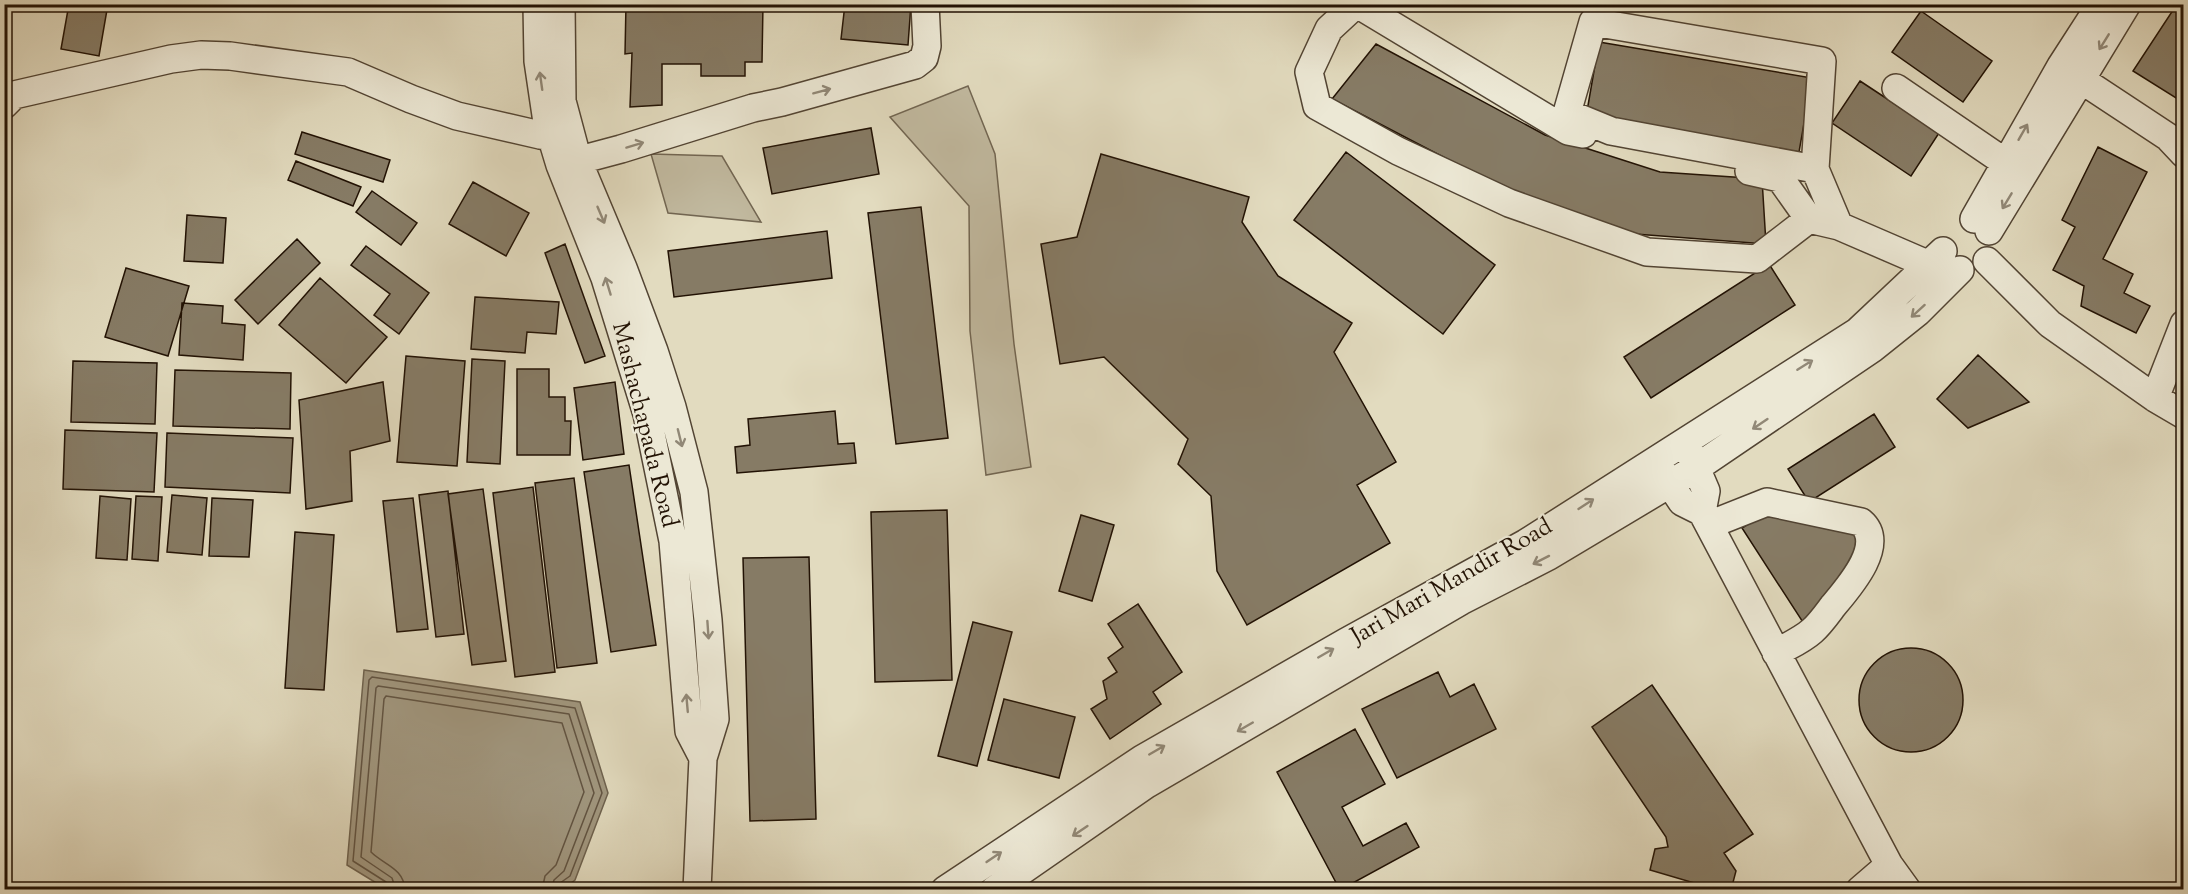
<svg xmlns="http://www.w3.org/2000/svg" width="2188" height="894" viewBox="0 0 2188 894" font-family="'Sorts Mill Goudy',serif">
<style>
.green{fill:#c1b99f;stroke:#726652;stroke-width:1.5}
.water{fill:#a1977f;stroke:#6e624e;stroke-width:1.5}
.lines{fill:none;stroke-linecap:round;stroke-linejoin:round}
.shore{stroke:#625442;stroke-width:1.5}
.building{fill:#867b65;stroke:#221204;stroke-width:1.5}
.street-casing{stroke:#524433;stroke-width:30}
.street{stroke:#ece8d5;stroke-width:27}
.oneway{stroke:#918877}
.labels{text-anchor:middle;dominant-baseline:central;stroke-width:4.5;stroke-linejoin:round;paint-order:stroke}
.street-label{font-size:24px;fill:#221204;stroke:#ece8d5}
</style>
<rect width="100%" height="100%" fill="#e2dbbf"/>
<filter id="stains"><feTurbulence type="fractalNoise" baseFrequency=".00333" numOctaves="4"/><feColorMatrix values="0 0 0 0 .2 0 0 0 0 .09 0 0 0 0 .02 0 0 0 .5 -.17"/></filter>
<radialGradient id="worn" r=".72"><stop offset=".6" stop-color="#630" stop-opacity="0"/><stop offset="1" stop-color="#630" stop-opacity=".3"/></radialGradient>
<path class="green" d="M968 86 995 154 1014 344 1031 467 986 475 970 331 969 206 890 117Z
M651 154 722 156 761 222 668 213Z"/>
<path class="water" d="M364 670 580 702 608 793 575 880 562 890 386 889 347 865Z"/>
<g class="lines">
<path class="shore" d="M388 890 386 882 353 861 369 680 372 677 575 708 602 793 570 876 560 883 559 890
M396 890 392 878 361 857 376 688 378 686 569 714 594 793 564 871 554 880 551 890
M405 890C404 868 384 865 371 852L384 699 386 696 562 723 584 792 556 865 545 876 542 890"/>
</g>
<path class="building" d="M69 4H108L99 56 61 49Z
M400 4H467V6L400 10Z
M626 4H763L762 62H745V76H701V64H662V105L630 107 632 53 625 54Z
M845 4H911L908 45 841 39Z
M2177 4H2184V103L2133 71Z
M1921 11 1992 61 1963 102 1892 52Z
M1599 42 1812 78 1799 152 1586 117Z
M1376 44 1545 135 1660 172 1762 179 1766 244 1622 233 1518 196 1332 99Z
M1860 81 1939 133 1911 176 1832 123Z
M871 128 879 174 772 194 763 148Z
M302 132 390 160 383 182 295 154Z
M2098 147 2147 172 2103 259 2133 274 2124 293 2150 306 2136 333 2081 306 2084 286 2053 270 2075 227 2062 220Z
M1346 152 1495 265 1443 334 1294 220Z
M1101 154 1249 197 1242 222 1278 276 1352 323 1334 352 1396 462 1357 485 1390 543 1247 625 1217 571 1211 496 1178 464 1188 439 1104 357 1060 364 1041 244 1077 237Z
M296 161 361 187 353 206 288 180Z
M473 182 529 213 506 256 449 224Z
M372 191 417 223 401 245 356 212Z
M921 207 948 438 896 444 868 213Z
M187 215 226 218 223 263 184 261Z
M827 231 832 278 674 297 668 251Z
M297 239 320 263 258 324 235 300Z
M565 244 605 356 585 363 545 253Z
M366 246 429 293 399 334 374 315 390 294 351 265Z
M1769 264 1795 305 1651 398 1624 357Z
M126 268 189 286 168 356 105 337Z
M320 278 387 337 346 383 279 325Z
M475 297 559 302 556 334 527 332 525 353 471 349Z
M182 303 223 306 222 323 245 325 243 360 179 355Z
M1978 355 2029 402 1968 428 1937 399Z
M406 356 465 361 457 466 397 462Z
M472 359 505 361 500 464 467 462Z
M73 361 157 363 155 424 71 422Z
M517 369H549V397H565V421H571L570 455H517Z
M175 370 291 373 290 429 173 426Z
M383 382 390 441 350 451 352 501 306 509 299 400Z
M615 382 624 454 583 460 574 388Z
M835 411 838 444 854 443 856 463 737 473 735 447 750 445 748 419Z
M1874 414 1895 447 1809 502 1788 469Z
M65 430 157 433 154 492 63 489Z
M167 433 293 438 290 493 165 487Z
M629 465 656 645 611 652 584 472Z
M574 478 597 663 557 668 535 483Z
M533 487 555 672 515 677 493 493Z
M483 489 506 661 472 665 448 494Z
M448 491 464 634 436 637 419 495Z
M172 495 207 498 202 555 167 552Z
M100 496 131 499 127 560 96 558Z
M136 496 162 497 158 561 132 559Z
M212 498 253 500 249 557 209 556Z
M413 498 428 629 397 632 383 501Z
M1774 507 1858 531V549L1806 627 1742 528Z
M947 510 952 680 875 682 871 512Z
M1081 515 1114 525 1092 601 1059 591Z
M295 532 334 535 324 690 285 688Z
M809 557 816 819 750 821 743 558Z
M1138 604 1182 672 1153 692 1161 704 1110 739 1091 709 1107 699 1103 681 1117 672 1108 658 1123 647 1108 624Z
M973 622 1012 632 977 766 938 756Z
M1859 700a52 52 0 1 1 104 0a52 52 0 1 1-104 0Z
M1438 672 1450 697 1474 684 1496 729 1397 778 1362 709Z
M1652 685 1753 834 1724 853 1736 871 1731 890H1718L1650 870 1655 849 1668 847 1666 837 1592 727Z
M1004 699 1075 717 1059 778 988 760Z
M1355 729 1385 784 1342 807 1363 846 1406 823 1419 847 1340 890 1277 772Z"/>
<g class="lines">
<g class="street-casing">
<path id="street" d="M537 4 538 61 547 122 560 165 605 278 647 414 673 541 689 731 703 758 697 890
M561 4 562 101 578 161 623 268 654 351 672 407 694 492 708 620 715 719 703 758
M1356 4 1329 29 1309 72 1317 106 1398 151 1509 203 1647 252 1757 259 1809 219
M1357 4 1568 131 1583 134
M2065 69 2168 137 2184 154
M1896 88 2006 163
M4 105 14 95 171 59 201 55 230 56 348 72 411 99 457 116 540 135 565 138
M561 165 621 149 753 108 782 102 915 65 924 58 927 46 925 4
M1815 169 1611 131 1567 113 1593 22 1822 61 1815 169 1839 226
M1749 171 1780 178 1809 219 1839 226 1927 264
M1974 219 2061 66 2101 4
M1989 231 2127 4
M1987 261 2050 324 2155 398 2184 415
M2155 398 2184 324
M1660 469 1682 502 1702 512 1706 491 1689 451
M1702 512 1889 865 1907 890
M1709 525 1767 502 1861 522C1887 544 1849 587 1833 606 1827 614 1820 624 1812 631 1802 640 1788 646 1776 653
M945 890 1142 759 1346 642 1526 543 1857 332 1943 251
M994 890 1147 784 1461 601 1549 556 1696 468 1873 348 1918 312 1960 270
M1860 890 1889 865"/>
</g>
<use href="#street" class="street"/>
</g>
<defs><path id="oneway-shaft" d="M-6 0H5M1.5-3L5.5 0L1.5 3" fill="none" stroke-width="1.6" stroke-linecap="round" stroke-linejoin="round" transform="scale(1.5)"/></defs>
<g class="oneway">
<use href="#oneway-shaft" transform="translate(2104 42) rotate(122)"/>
<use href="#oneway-shaft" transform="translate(541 81) rotate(-98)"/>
<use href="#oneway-shaft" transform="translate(822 91) rotate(-15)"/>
<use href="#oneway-shaft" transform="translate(2023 132) rotate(-60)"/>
<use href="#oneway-shaft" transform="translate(635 145) rotate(-17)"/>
<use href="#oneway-shaft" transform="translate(2007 201) rotate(121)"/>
<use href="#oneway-shaft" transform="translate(601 215) rotate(67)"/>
<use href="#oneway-shaft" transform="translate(608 286) rotate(-107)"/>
<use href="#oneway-shaft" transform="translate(1918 311) rotate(138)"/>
<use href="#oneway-shaft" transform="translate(1805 365) rotate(-32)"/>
<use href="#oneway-shaft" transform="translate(1760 424) rotate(146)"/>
<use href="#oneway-shaft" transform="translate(680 438) rotate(76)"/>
<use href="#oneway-shaft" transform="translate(1586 504) rotate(-33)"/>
<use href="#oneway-shaft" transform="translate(1541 560) rotate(153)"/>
<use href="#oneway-shaft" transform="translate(708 630) rotate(86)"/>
<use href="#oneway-shaft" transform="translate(1326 653) rotate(-30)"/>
<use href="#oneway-shaft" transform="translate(687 703) rotate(-95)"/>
<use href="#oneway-shaft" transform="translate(1245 727) rotate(150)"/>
<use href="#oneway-shaft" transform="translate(1157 750) rotate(-30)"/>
<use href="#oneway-shaft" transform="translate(1080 831) rotate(146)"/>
<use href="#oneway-shaft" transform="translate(994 857) rotate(-34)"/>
</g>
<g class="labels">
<g class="street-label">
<text transform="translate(644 425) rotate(76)">Mashachapada Road</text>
<text transform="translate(1452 582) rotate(-30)">Jari Mari Mandir Road</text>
</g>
</g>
<rect width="2188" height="894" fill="none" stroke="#e2dbbf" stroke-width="24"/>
<rect x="6" y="6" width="2176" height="882" fill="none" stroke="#221204" stroke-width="3"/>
<rect x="12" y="12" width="2164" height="870" fill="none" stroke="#221204" stroke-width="1.5"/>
<rect width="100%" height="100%" filter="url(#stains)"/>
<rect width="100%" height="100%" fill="url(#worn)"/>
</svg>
